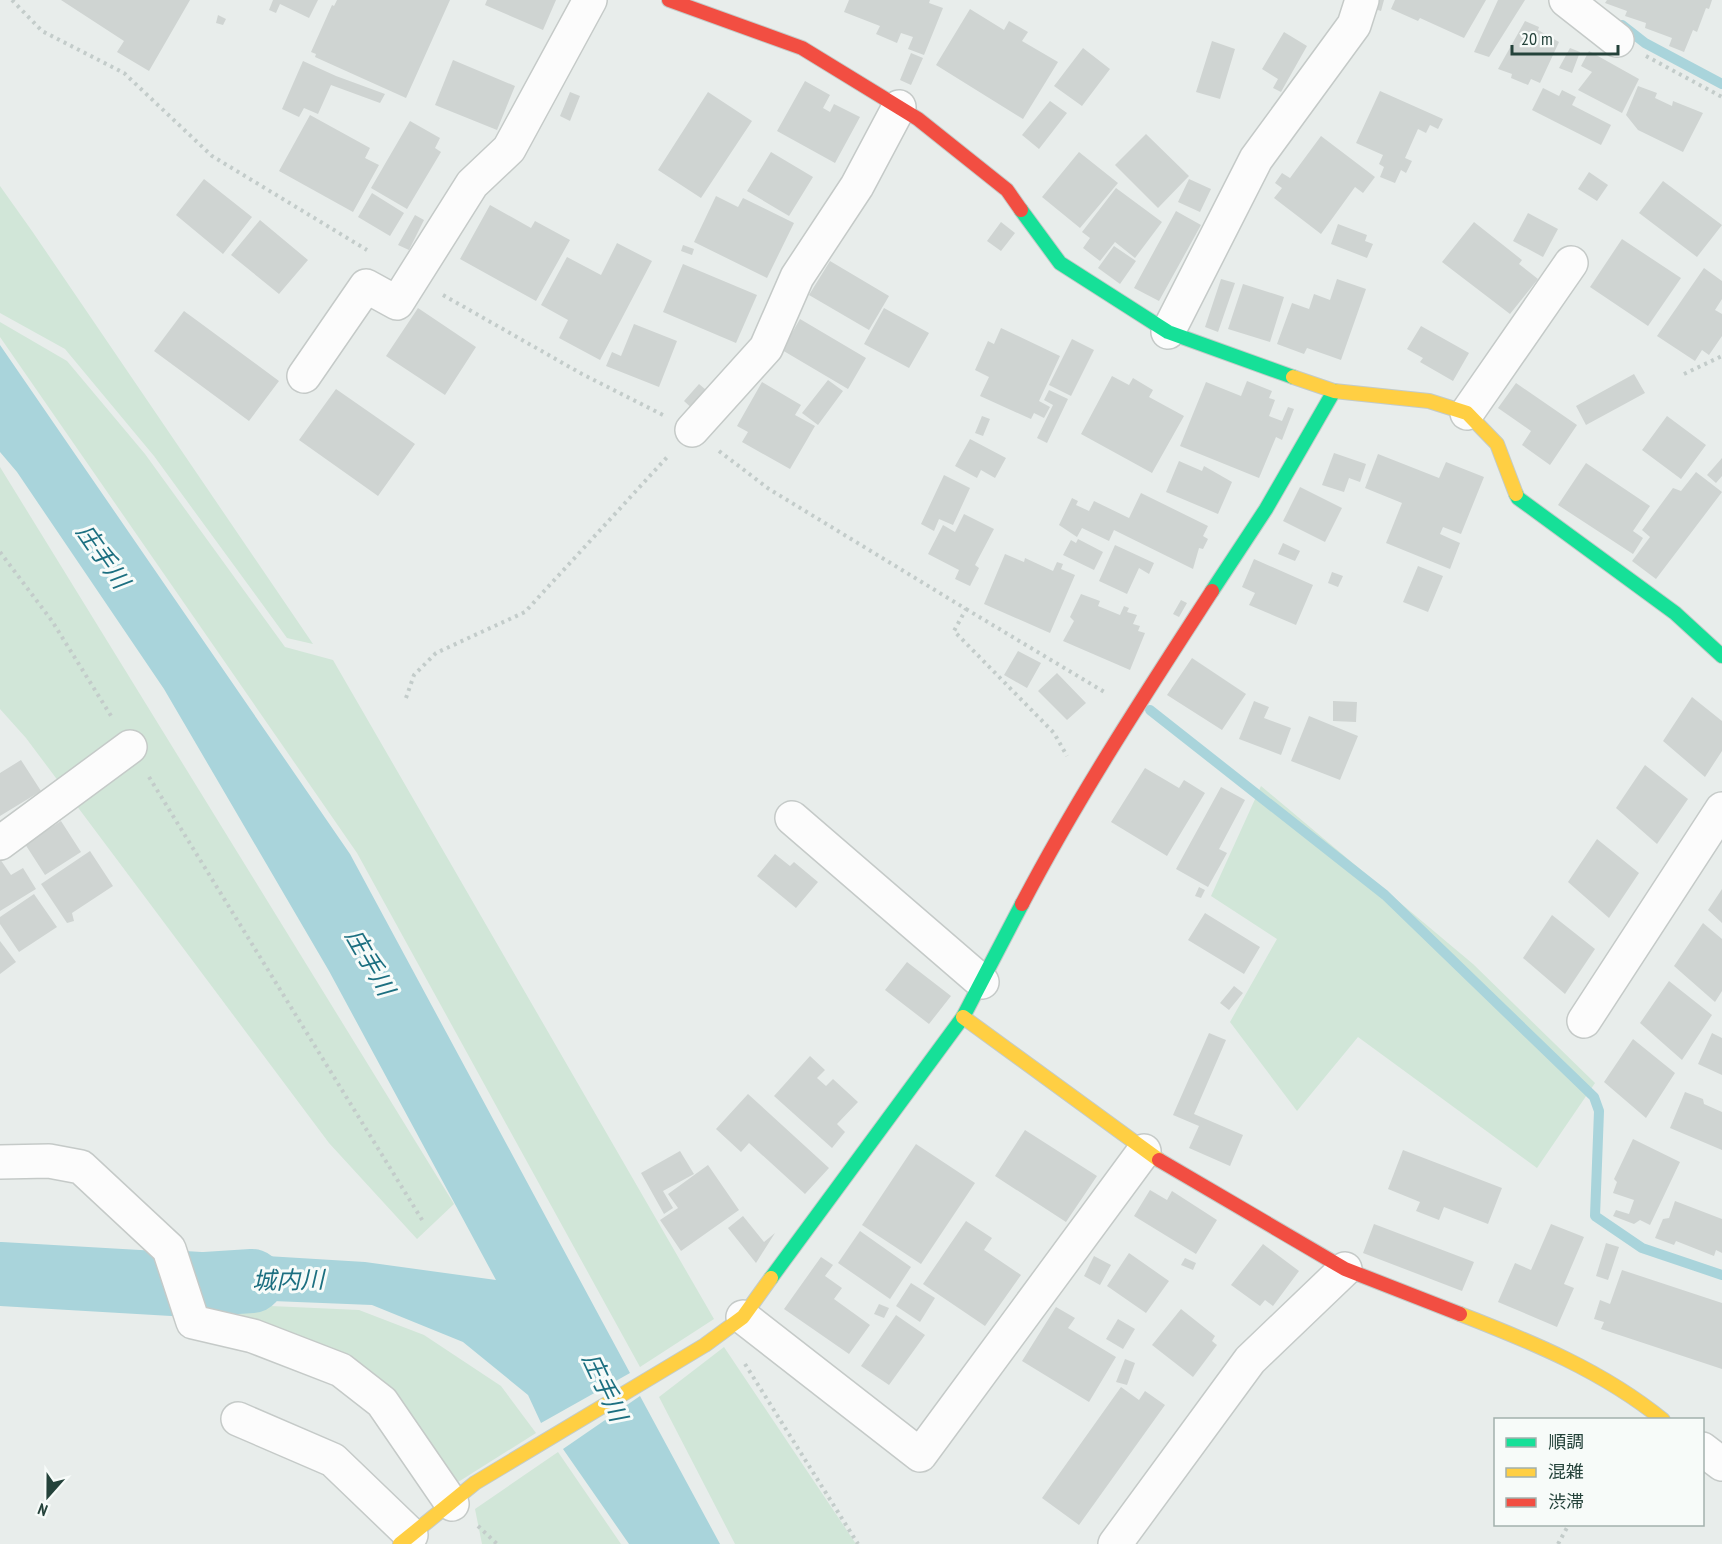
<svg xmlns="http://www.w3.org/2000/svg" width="1722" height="1544" viewBox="0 0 1722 1544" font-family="'PT Sans Narrow','Noto Sans JP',sans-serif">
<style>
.green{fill:#d1e6d8}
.water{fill:#a9d4db}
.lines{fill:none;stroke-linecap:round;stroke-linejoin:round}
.stream{stroke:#a9d4db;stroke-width:10}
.river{stroke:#a9d4db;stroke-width:64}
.building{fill:#cfd4d2}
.street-casing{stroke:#c5cac8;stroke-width:36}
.fast-casing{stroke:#c3cbc8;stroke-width:16}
.slow-casing{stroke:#c3cbc8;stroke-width:16}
.jam-casing{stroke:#c3cbc8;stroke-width:16}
.path{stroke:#c3ccca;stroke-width:4;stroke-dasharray:3 4.5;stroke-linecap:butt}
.street{stroke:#fcfcfc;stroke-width:33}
.fast{stroke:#16e098;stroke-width:14}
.slow{stroke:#ffcf43;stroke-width:14}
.jam{stroke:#f24e42;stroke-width:14}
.labels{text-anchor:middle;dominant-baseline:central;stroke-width:6;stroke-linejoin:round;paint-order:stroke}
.water-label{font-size:24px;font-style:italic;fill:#1c6f80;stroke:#f7fbf9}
</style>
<rect width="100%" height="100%" fill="#e8edeb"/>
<path class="green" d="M0 186 32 231 313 644 287 638 154 456 65 349 0 313Z
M0 322 67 361 145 454 285 647 333 660 714 1319 640 1367 357 853 0 337Z
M0 467 454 1204 417 1239 329 1143 26 738 0 709Z
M1261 786 1473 964 1595 1083 1537 1168 1358 1037 1297 1111 1230 1022 1277 939 1211 896Z
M202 1303 359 1310 424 1335 501 1386 536 1433 455 1484 394 1403 213 1314Z
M724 1347 856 1544H735L659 1397Z
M558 1452 621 1544H482L475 1509Z"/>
<path class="water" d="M0 345 350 854 630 1373 541 1423 528 1395 463 1342 372 1305 195 1298 185 1251 365 1262 496 1280 329 971 164 689 17 472 0 452Z
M640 1396 720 1544H629L563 1449Z"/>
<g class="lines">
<path class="stream" d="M1622 25 1645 43 1722 84
M1150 710 1385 895 1594 1097 1599 1111 1595 1216 1642 1248 1722 1275"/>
<path class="river" d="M0 1274 190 1285 252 1281"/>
</g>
<path class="building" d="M61 0H190L149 71 117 52 124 41Z
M273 0H318L309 18 280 4 276 13 269 10Z
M337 0H450L406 98 315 57 316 54 311 52 332 5 334 6Z
M487 0H556L543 30 485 5Z
M849 0H930L929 3 943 8 924 55 908 49 913 37 901 33 897 43 876 34 880 26 844 12Z
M1378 0H1384L1381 11 1375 9Z
M1395 0H1486L1464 38 1420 18 1418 21 1391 9Z
M1498 0H1525L1489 57 1474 52Z
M1607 0H1712L1709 9 1706 8 1697 32 1693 30 1684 52 1669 46 1672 38 1645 28 1646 23 1625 16 1627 11 1605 3Z
M970 9 1004 30 1009 21 1028 32 1022 41 1058 62 1023 119 936 65Z
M218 15 226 19 223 25 216 23Z
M1525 21 1539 27 1538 30 1559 42 1540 83 1531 79 1528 85 1511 78 1512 74 1498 69Z
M1284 32 1307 46 1281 92 1273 88 1278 79 1262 69Z
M1212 41 1235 49 1220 99 1196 92Z
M1083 48 1110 69 1082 106 1054 86Z
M1570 48 1580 52 1572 73 1559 68Z
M1589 51 1639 79 1622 113 1578 90 1592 72 1581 66Z
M911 53 923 58 911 85 900 80Z
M453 60 515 86 497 130 435 105Z
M303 61 336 76 385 94 380 103 331 85 318 114 304 108 299 117 282 109Z
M805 81 830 95 823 108 830 112 834 104 860 117 835 163 777 131Z
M1638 86 1657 93 1655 98 1672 106 1673 101 1703 113 1683 152 1638 130 1626 115Z
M1543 88 1559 96 1562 90 1576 97 1572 105 1611 125 1601 145 1532 110Z
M1380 91 1443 119 1438 129 1430 125 1426 133 1418 129 1405 158 1412 161 1406 173 1401 170 1395 183 1380 177 1384 167 1379 164 1383 155 1356 143Z
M570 92 580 96 570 121 560 116Z
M708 92 752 121 701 198 658 170Z
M1050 101 1067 113 1039 149 1022 135Z
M310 115 370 148 365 158 379 165 353 212 279 171Z
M410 121 440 138 435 148 441 152 407 209 371 188Z
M1146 134 1189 176 1158 208 1115 165Z
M1321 136 1375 177 1363 193 1355 187 1321 234 1274 198 1282 188 1275 183 1282 173 1290 178Z
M771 152 813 177 789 216 747 191Z
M1079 152 1118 183 1080 228 1042 197Z
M1589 172 1608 185 1597 201 1578 189Z
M204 179 252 217 223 254 176 215Z
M1189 179 1211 189 1200 212 1178 202Z
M1663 181 1722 225 1697 257 1639 213Z
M1116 188 1162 222 1135 258 1115 242 1100 261 1083 248 1090 238 1082 232Z
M372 193 404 213 390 236 358 217Z
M716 196 738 207 743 198 794 223 767 278 694 242Z
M490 205 531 228 535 221 570 240 536 301 460 259Z
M1176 211 1201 225 1159 301 1134 288Z
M1528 213 1558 229 1543 257 1513 241Z
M415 215 424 220 409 250 398 245Z
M260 220 308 260 279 294 231 255Z
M1001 222 1015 233 1001 251 987 241Z
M1474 222 1522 260 1519 264 1538 279 1510 314 1442 262Z
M1338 224 1367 235 1365 241 1373 244 1367 258 1331 244Z
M1622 239 1681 278 1648 326 1590 287Z
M617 243 652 261 600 360 559 338 568 320 541 305 567 257 601 275Z
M683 245 694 249 692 255 681 251Z
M1114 246 1136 261 1120 284 1098 268Z
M830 261 889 296 869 330 809 295Z
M683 264 757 295 736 343 663 312Z
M1704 268 1722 281V299L1715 310 1722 314V336L1709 355 1702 350 1695 361 1657 336Z
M1221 279 1235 283 1218 332 1205 327Z
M1337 279 1366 289 1341 360 1307 348 1304 354 1277 344 1292 303 1309 309 1314 294 1330 300Z
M1243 284 1284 297 1270 342 1228 329Z
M418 308 476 347 445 395 386 356Z
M884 308 929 333 909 368 864 344Z
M184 311 279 381 249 421 154 351Z
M800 319 866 358 848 389 782 350Z
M634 324 677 341 659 387 606 366 612 352 621 356Z
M1421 326 1469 353 1453 381 1420 362 1423 358 1407 349Z
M1001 328 1060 356 1039 401 1050 407 1044 418 1034 413 1031 419 980 396 989 377 975 370 988 341 994 344Z
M1072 339 1094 350 1071 396 1049 385Z
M1634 374 1645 393 1586 425 1576 406Z
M1112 376 1129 385 1133 378 1153 390 1149 397 1184 416 1152 473 1081 434Z
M828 380 843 391 818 425 802 413Z
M1247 381 1272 391 1269 398 1275 400 1269 416 1282 421 1288 407 1294 409 1282 440 1276 437 1259 478 1180 446 1206 382 1241 396Z
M762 382 801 405 795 415 815 426 790 469 742 442 748 432 737 426Z
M1516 383 1577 425 1550 465 1522 445 1531 431 1498 408Z
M699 384 712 395 697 413 684 401Z
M336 389 415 444 378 496 299 440Z
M1049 390 1068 399 1047 443 1037 438 1053 405 1044 400Z
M982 416 990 419 983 436 975 433Z
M1667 416 1706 445 1681 479 1642 450Z
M970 439 1006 458 995 478 981 470 977 478 955 466Z
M1334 453 1366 464 1360 482 1349 478 1344 492 1322 485Z
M1378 454 1439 478 1446 462 1484 477 1461 534 1443 527 1440 534 1460 543 1450 569 1386 543 1402 503 1365 488Z
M1722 458V476L1716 483 1707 475Z
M1179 461 1202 471 1204 466 1232 482 1218 514 1166 492Z
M1586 463 1650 506 1633 531 1643 538 1633 554 1558 505Z
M1696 472 1722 492 1656 579 1632 561 1650 537 1642 530 1673 488 1681 491Z
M944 475 970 488 953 525 939 519 934 531 921 524Z
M1300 487 1342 508 1325 542 1283 521Z
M1141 493 1208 526 1203 536 1208 539 1203 549 1199 548 1193 569 1114 530 1109 541 1082 528 1077 537 1059 525 1072 498 1078 501 1076 505 1089 511 1094 501 1129 518Z
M964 514 994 529 975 565 979 568 970 586 955 579 959 570 928 554 943 525 955 532Z
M1078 539 1103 552 1094 570 1063 555 1071 540 1076 543Z
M1283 543 1300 551 1295 561 1278 554Z
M1115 545 1154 563 1149 574 1139 568 1127 594 1099 581Z
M1005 554 1024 562 1025 558 1053 571 1057 562 1063 564 1061 569 1075 575 1050 633 984 604Z
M1254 559 1313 585 1296 625 1249 605 1255 593 1242 587Z
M1418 566 1443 576 1428 612 1403 602Z
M1332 572 1343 576 1338 587 1328 583Z
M1081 594 1100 601 1098 606 1120 615 1124 606 1129 608 1127 612 1137 615 1133 624 1140 626 1138 631 1145 633 1130 670 1063 641 1074 621 1070 617Z
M1181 600 1187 603 1179 617 1173 614Z
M1018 651 1041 663 1027 688 1004 675Z
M1192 658 1246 694 1222 730 1167 695Z
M1057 673 1086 703 1067 720 1038 691Z
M1692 697 1722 721V751L1705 777 1663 741Z
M1254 701 1269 707 1264 718 1291 728 1281 755 1239 739Z
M1333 701 1357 702 1356 722 1333 721Z
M1309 716 1358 736 1340 780 1291 761Z
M21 760 41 791 0 816V773Z
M1645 765 1688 799 1657 844 1616 808Z
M1145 768 1179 788 1184 780 1205 793 1167 856 1111 822Z
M1221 787 1245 800 1219 849 1227 853 1208 887 1176 869Z
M61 821 81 852 45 875 25 844Z
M1597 839 1639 873 1609 918 1568 882Z
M90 851 113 886 72 913 74 921 67 923 41 884Z
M775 854 790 866 794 862 818 882 796 908 757 876Z
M0 859 11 875 23 868 36 889 0 911Z
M1199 887 1205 890 1201 898 1195 896Z
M1722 889V923L1708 910Z
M34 894 57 927 19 952 0 924V917Z
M1205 913 1260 947 1244 974 1188 940Z
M1552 915 1595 949 1565 994 1523 958Z
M1703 923 1722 939V991L1715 1002 1674 966Z
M0 941 16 962 0 974Z
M907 962 951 996 929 1024 885 990Z
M1669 981 1712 1015 1682 1060 1640 1023Z
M1234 986 1243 993 1229 1010 1220 1003Z
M1209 1033 1226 1040 1194 1114 1243 1135 1230 1166 1189 1148 1199 1126 1173 1115Z
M1712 1033 1722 1038V1075L1698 1064Z
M1633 1039 1675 1073 1646 1118 1604 1082Z
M810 1056 825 1070 817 1078 826 1086 833 1079 858 1102 837 1124 845 1132 832 1148 774 1096Z
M1685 1092 1703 1099 1704 1104 1722 1112V1150L1670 1128Z
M748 1094 829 1168 805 1194 749 1143 741 1152 716 1129Z
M1025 1130 1097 1176 1066 1222 995 1176Z
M1633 1139 1680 1162 1650 1225 1640 1220 1634 1224 1613 1216 1616 1210 1629 1214 1634 1200 1613 1193 1617 1182 1614 1179Z
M916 1144 975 1183 921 1264 862 1225Z
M1403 1150 1502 1188 1488 1224 1444 1207 1439 1220 1416 1211 1420 1202 1388 1189Z
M680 1151 694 1174 663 1191 673 1208 664 1214 641 1173Z
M708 1165 739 1210 681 1251 660 1220 678 1208 668 1194Z
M1150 1190 1167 1200 1172 1191 1217 1220 1196 1254 1134 1216Z
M1675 1201 1722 1219V1253L1716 1250 1714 1256 1676 1241 1674 1245 1655 1238 1663 1219 1669 1218Z
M743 1216 764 1242 775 1233 756 1263 728 1228Z
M966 1221 992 1238 984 1250 1021 1275 985 1326 923 1284Z
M1374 1224 1474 1262 1462 1291 1363 1253Z
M1551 1224 1584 1237 1564 1284 1574 1288 1557 1327 1498 1302 1515 1263 1531 1270Z
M860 1231 911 1267 890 1299 838 1263Z
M1606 1243 1619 1247 1608 1280 1596 1276Z
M1263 1244 1299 1271 1273 1306 1265 1300 1260 1306 1231 1285Z
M1129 1253 1169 1281 1146 1313 1107 1286Z
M1094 1256 1111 1265 1100 1285 1084 1276Z
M821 1257 833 1265 825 1276 842 1288 834 1299 870 1325 849 1354 784 1309Z
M1185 1258 1196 1263 1193 1270 1181 1265Z
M1622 1270 1722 1303V1369L1601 1329 1604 1322 1594 1319 1600 1300 1610 1304Z
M911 1283 935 1298 920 1322 896 1306Z
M879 1304 889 1308 884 1318 874 1314Z
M1056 1307 1075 1318 1068 1328 1116 1357 1089 1402 1022 1361Z
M1181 1309 1215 1336 1212 1341 1217 1345 1193 1377 1152 1345Z
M896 1315 925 1335 889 1385 861 1366Z
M1118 1319 1135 1329 1123 1349 1106 1339Z
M1125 1359 1135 1363 1127 1385 1116 1382Z
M1121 1387 1139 1400 1145 1391 1165 1405 1079 1525 1042 1498Z"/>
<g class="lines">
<g class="street-casing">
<path id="street" d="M1566 0 1617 40
M1168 332 1256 159 1354 25 1362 0
M304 376 366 286 397 303 472 184 509 149 590 0
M1467 413 1571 263
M692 430 766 348 797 277 857 186 899 107
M792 818 982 982
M0 843 130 747
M1584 1021 1722 809
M0 1162 49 1161 81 1167 169 1249 193 1322 253 1336 341 1370 382 1402 452 1504
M743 1317 920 1455 1144 1151
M238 1419 333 1460 411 1535
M1702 1449 1722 1464
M1115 1544 1250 1360 1345 1269"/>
</g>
<g class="fast-casing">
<path id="fast" d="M1021 210 1060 263 1168 332 1293 377
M1516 494 1518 498 1675 613 1722 656
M1212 591 1266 509 1334 391
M771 1278 963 1017 1022 904"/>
</g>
<g class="slow-casing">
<path id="slow" d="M1293 377 1334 391 1429 401 1467 413 1497 444 1516 494
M963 1017 1159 1160
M1460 1314C1532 1342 1603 1371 1663 1420
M400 1544 475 1483 705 1345 743 1317 771 1278"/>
</g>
<g class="jam-casing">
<path id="jam" d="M669 0 802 48 918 119 1007 190 1021 210
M1022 904C1079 795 1146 693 1212 591
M1159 1160 1345 1269 1460 1314"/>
</g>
<path class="path" d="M12 0 42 31 124 73 212 156 367 250
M1646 56 1722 97
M443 295 582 374 663 415
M1684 374 1722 356
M719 451 769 489 966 609 954 631 1054 733 1067 756
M0 552 52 621 113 719
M966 609 1106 693
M406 698 414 675 436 653 525 612 669 455
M149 777 424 1223
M745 1364 858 1544
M478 1526 497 1544
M1558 1544 1569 1524"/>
<use href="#street" class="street"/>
<use href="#fast" class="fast"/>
<use href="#slow" class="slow"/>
<use href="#jam" class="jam"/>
</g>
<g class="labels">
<g class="water-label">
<text transform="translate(103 556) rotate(55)">庄手川</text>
<text transform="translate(370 962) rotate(60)">庄手川</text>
<text transform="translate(288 1280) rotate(-1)">城内川</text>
<text transform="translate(605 1387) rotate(65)">庄手川</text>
</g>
</g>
<rect x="1494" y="1418" width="210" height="108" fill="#f7fbf9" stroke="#a3b1ad" stroke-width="1.5"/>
<rect x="1506" y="1438" width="30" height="9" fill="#16e098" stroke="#a3b1ad" stroke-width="1.5"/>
<text x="1548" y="1448" font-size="18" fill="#24423a">順調</text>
<rect x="1506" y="1468" width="30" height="9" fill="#ffcf43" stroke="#a3b1ad" stroke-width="1.5"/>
<text x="1548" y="1478" font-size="18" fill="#24423a">混雑</text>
<rect x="1506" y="1498" width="30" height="9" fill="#f24e42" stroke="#a3b1ad" stroke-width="1.5"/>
<text x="1548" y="1508" font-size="18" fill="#24423a">渋滞</text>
<g transform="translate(48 1496) rotate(201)" stroke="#f7fbf9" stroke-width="4.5" paint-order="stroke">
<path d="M0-4.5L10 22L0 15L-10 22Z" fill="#24423a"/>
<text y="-9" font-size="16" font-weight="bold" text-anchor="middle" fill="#24423a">N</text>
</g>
<path d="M1512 45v9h106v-9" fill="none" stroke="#24423a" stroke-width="3"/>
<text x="1521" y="45" font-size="18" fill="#24423a" stroke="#f7fbf9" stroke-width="4.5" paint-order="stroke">20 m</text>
</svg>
